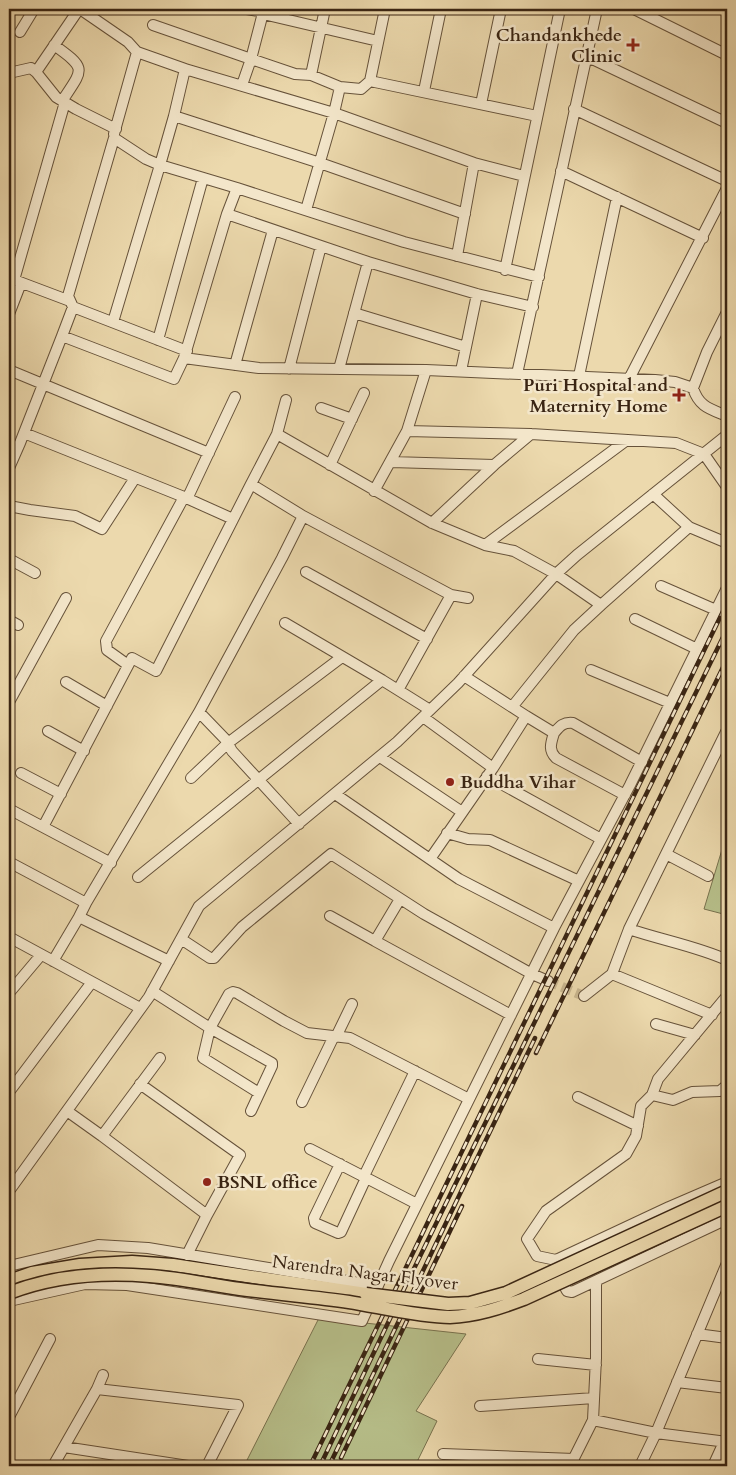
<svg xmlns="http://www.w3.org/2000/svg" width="736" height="1475" viewBox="0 0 736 1475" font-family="Cardo,serif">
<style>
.green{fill:#b7bf8a;stroke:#78724e}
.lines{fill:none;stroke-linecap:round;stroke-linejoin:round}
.minor-tunnel{stroke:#c8b58e;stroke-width:10;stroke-dasharray:10 5;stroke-linecap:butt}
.minor-casing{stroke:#66523a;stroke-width:12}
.major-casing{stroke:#3a2513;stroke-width:15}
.minor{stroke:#f3e6ca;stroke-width:10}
.major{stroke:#ecd9ad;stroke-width:12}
.rail-casing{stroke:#3a2513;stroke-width:4.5}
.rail{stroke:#f3e6ca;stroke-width:2.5;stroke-dasharray:8;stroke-linecap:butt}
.major-bridge-casing{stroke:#3a2513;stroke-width:15;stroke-linecap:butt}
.major-bridge{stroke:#ecd9ad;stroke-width:12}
.poi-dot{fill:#8f2418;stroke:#f3e6ca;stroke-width:2}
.labels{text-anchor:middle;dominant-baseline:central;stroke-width:5;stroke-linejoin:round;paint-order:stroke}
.poi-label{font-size:18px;font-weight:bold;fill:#3a2513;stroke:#f3e6ca;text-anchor:end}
.street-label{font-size:18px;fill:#3a2513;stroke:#f3e6ca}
</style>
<rect width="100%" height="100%" fill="#ecd9ad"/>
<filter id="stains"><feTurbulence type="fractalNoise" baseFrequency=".004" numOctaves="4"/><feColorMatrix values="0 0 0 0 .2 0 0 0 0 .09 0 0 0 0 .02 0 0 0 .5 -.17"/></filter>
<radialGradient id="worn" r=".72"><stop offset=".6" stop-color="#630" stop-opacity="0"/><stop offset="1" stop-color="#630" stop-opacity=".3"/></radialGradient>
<path class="green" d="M727 833V915L704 909Z
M319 1318 466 1334 416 1411 437 1421 415 1466H244Z"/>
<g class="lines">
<path class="minor-tunnel" d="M548 981 584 996"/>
<g class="minor-casing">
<path id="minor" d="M79 9 36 72 56 97 76 109 116 129
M80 9 128 42 137 52
M247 9 264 12
M264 9 251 59 295 74 311 75
M325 9 311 75 340 87
M385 9 370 81 537 116
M634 9 727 55
M723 9 727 10
M263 14 378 41
M153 25 251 59 242 85
M20 32 34 9
M54 45C87 69 84 68 62 101
M586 56 727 123
M9 73 31 68 36 72
M370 81 361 89 340 87 334 113 185 69 174 116 320 163 465 214
M424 91 441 9
M481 104 501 9
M574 109 727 181
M174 116 160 165 237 188
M114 134 137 52 185 69
M561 171 703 238
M306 210 334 113 474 163
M227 214 237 188 404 242 539 277
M457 256 474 163 524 176
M368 262 477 294 533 307
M505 270 560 9
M9 278 70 301
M14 280 65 102
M73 307 68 296 114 138 146 159 160 165 113 322
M354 313 466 347
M9 314 21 283
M62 336 73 307 187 351
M158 340 203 178
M184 358 227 214 368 262 339 369
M235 365 273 230
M289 369 321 246
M9 370 209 453
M461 371 477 294
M517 374 597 9
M579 376 617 197
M629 379 727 188
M693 388 707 352 727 312
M321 408 352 419
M407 431 426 370
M24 433 184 497
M277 434 286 400
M391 462 494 465 531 434
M330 465 364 393
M9 468 20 443 62 336 174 379 184 358 259 368 426 370 655 380 675 382 693 388C699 407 710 409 727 416
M251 484 277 434 432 523 485 545 514 551 556 574 601 605 574 630 512 707
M374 491 407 431 531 434 676 443 704 454 727 487
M187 499 235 397
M9 506 30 510 75 516 102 529 135 478
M303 516 451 595 398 690
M432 523 494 465
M689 527 727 543
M485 545 627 440
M9 559 35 573
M306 572 427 639
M661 586 716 610
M451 595 468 598
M601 605 689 527 653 494
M635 619 697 649
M9 620 18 625
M285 623 382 680
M128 665 107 650 106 641 184 497 233 519
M591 670 670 703
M66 682 107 706
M9 702 66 598
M526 716 554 733C551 743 548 750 556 758L625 795
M423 717 493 768
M48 731 84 751
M554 733C560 726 563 722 573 723L642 762
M380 757 462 812
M21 773 61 794
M487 776 601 839
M191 778 228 743 342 657
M9 809 111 863
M43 827 132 658 156 671 251 484 303 516 282 558 199 712
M447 833 468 839 490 840 579 881
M666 854 708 876
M430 859 493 768 526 716 464 676
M9 862 86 903 79 917 169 961
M138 877 382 680 430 710
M400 899 375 941 511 1015
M86 903 199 712 226 740 232 751 299 824
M330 916 375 941
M554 928 630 785 727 588
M629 929 727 730
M9 937 140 1008
M181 939 210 958H214L242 927 331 854 424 914 532 974 548 981
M53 961 79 917
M152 991 210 1028 229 994 233 992 237 993 284 1021 307 1033 350 1038 469 1099
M9 993 41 955
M584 996 612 974
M712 1015 612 974 629 929C661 940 696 946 727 960
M656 1024 695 1035
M336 1037 352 1004
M140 1084 240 1155 207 1215
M727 1085 720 1091 692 1092 673 1100 652 1095 641 1106 636 1136 626 1154 546 1211 527 1239 537 1256 556 1260 669 1207 727 1182
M9 1092 92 982
M652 1095 658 1079 727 996
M578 1097 638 1126
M302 1102 334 1036
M67 1111 102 1136 160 1058
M251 1111 272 1066V1063L210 1028 203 1058 259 1093
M102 1136 207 1215 187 1255
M310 1149 417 1204
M340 1164 314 1218 315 1223 338 1233 341 1232 366 1178
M364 1176 415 1071
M9 1191 149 997 199 906 397 742 458 683 556 574 577 555 727 435
M9 1266 98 1245 148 1248 378 1286
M559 1276 567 1291 572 1292 727 1219
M9 1301 85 1284 127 1285 362 1321 389 1261 554 928 459 879 335 794
M697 1334 727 1338
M538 1359 596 1365
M103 1375 97 1389 238 1405 207 1466
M677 1382 727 1388
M480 1406 594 1398
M9 1417 50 1339
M593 1420 596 1358V1281
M64 1447 188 1466
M443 1454 574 1459
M53 1466 97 1389
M570 1466 593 1420 656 1433 727 1263
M640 1466 656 1433 727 1442
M713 1466 724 1442"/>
</g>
<g class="major-casing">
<path id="major" d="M9 1281 32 1273 80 1265 132 1262 173 1265 366 1294"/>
</g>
<use href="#minor" class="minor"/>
<use href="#major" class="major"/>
<g class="rail-casing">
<path id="rail" d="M536 1053 727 659
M341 1458 462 1206
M310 1466 727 603
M320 1466 405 1287 727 629
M329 1466 535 1038"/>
</g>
<use href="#rail" class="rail"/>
<g class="major-bridge-casing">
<path id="major-bridge" d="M9 1293C53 1276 103 1272 150 1276 180 1278 210 1285 240 1289 277 1294 313 1297 349 1302 380 1307 420 1317 450 1317 476 1316 500 1308 524 1299L727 1206
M366 1294 448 1304 470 1303 506 1293 727 1191"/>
</g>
<use href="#major-bridge" class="major-bridge"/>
</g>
<g class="poi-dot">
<path d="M630.5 37.5h5v5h5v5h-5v5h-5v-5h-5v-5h5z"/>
<path d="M676.5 387.5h5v5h5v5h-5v5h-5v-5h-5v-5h5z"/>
<circle cx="450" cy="782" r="5"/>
<circle cx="207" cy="1182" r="5"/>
</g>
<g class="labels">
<g class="poi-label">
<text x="622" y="35">Chandankhede<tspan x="622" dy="21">Clinic</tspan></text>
<text x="668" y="385">Puri Hospital and<tspan x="668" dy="21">Maternity Home</tspan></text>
<text x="460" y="782" text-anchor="start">Buddha Vihar</text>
<text x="217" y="1182" text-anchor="start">BSNL office</text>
</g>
<g class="street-label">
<text transform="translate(365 1273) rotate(7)">Narendra Nagar Flyover</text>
</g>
</g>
<rect width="736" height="1475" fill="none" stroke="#ecd9ad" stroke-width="30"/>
<rect x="10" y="10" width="716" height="1455" fill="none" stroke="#3a2513" stroke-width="2.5"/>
<rect x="15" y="15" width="706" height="1445" fill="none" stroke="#3a2513"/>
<rect width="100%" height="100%" filter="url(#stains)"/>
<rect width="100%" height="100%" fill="url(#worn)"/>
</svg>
